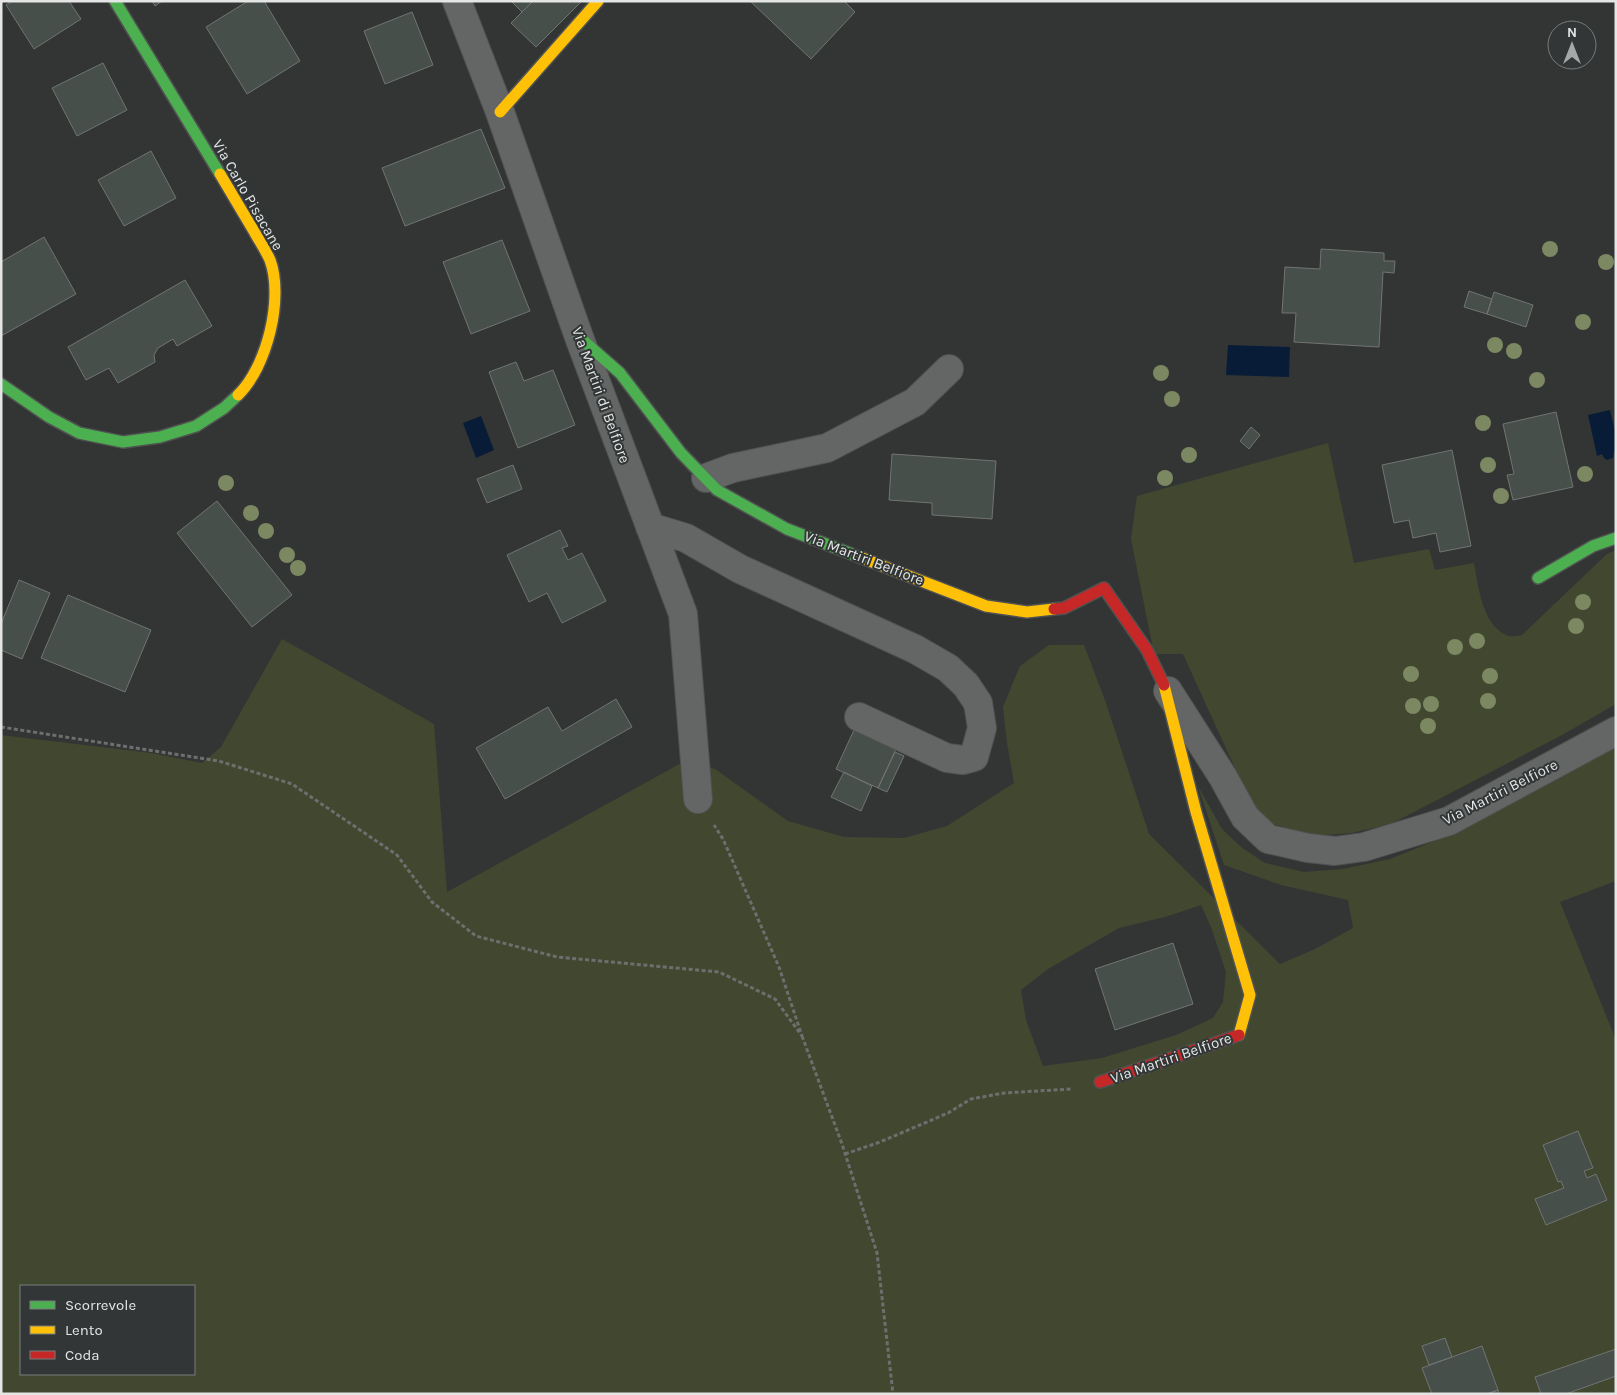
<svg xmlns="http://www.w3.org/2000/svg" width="1617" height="1395" viewBox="0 0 1617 1395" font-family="Karla,sans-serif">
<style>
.green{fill:#41482f;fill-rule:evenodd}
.water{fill:#091c37}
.building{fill:#464f4a;stroke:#727474}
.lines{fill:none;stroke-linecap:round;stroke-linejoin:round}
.street-casing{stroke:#505151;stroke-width:30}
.fast-casing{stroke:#505151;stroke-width:14}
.slow-casing{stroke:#505151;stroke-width:14}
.jam-casing{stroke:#505151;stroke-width:14}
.path{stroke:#6d6f6e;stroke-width:3;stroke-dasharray:4 2.5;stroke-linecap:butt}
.street{stroke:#646565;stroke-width:28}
.fast{stroke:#4caf50;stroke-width:11}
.slow{stroke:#ffc107;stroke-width:11}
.jam{stroke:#c62828;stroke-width:11}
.tree{fill:#7c8862}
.labels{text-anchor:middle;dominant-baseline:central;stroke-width:4;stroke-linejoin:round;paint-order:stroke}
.street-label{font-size:15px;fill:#e3e6e5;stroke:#323636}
</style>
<rect width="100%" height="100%" fill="#333535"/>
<path class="green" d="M1328 443 1354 563 1429 549 1435 570 1474 563C1478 585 1482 624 1506 635 1510 637 1517 636 1522 635L1607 554 1616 550V704L1562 735 1391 824 1351 833 1312 836 1270 823 1250 801 1183 654H1154L1131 539 1137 496Z
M282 639 434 724 447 892 685 761 715 769 788 821 844 837 904 838 947 826 1014 783 1007 743 1003 707 1020 666 1049 645H1084L1106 703 1149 834 1280 964 1315 949 1353 928 1348 900 1281 885 1224 865 1198 786 1222 829 1241 847 1265 863 1304 872 1343 869 1390 859 1442 838 1616 744V881L1560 902 1616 1040V1394H1V735L151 753 202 763 221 747ZM1201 905 1211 927 1226 972 1223 1002 1213 1018 1176 1035 1102 1058 1043 1066 1026 1020 1021 990 1048 969 1119 928 1165 917ZM21 1286H194V1374H21Z"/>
<path class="water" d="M1228 345 1290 347 1289 377 1226 375Z
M1610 410 1616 436V451L1614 452 1613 458 1607 460 1604 458 1602 454 1597 456 1588 415Z
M481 416 494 450 476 458 463 423Z"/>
<path class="building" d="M12 1H69L81 19 34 49 6 5Z
M152 1H162L155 6Z
M248 1H264L300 61 247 94 206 27Z
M511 1H533L522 12Z
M533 1H582L536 47 511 23Z
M750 1H844L855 12 811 59Z
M412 12 433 65 385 84 364 31Z
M103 63 127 110 77 136 52 88Z
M481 129 505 188 405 226 382 168Z
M151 151 176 198 124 226 98 180Z
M44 237 76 294 1 336V262Z
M502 240 530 311 471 334 443 262Z
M1321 249 1384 253V261H1395L1394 273 1383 272 1379 347 1294 342 1296 313H1282L1285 267 1320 269Z
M185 280 212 326 177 346 173 339 158 348 154 355 155 362 118 383 109 368 86 380 68 347Z
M1469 291 1492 299 1487 314 1464 307Z
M1494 292 1533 305 1526 327 1487 314Z
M516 362 524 381 553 370 575 425 518 448 489 372Z
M1556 412 1573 487 1513 500 1507 475 1514 474 1503 424Z
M1251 427 1260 435 1249 449 1240 441Z
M1452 450 1471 546 1440 552 1436 533 1413 538 1409 520 1394 523 1382 465Z
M892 454 996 461 992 519 932 515V503L889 500Z
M513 465 522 489 487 503 477 479Z
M217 501 292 595 252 627 177 533Z
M560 530 568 546 562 548 568 560 582 553 606 601 562 623 547 593 529 602 507 555Z
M19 580 50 593 22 659 1 650V624Z
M68 595 151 630 125 692 41 658Z
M616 699 632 727 505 799 476 748 548 707 562 731Z
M854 730 896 749 878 788 836 769Z
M895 752 904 756 887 792 878 788Z
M844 772 872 786 861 811 831 797Z
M1173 943 1193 1004 1115 1030 1095 969Z
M1578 1131 1593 1168 1584 1171 1587 1178 1596 1174 1607 1200 1546 1225 1535 1199 1564 1188 1561 1181 1558 1182 1543 1145Z
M1445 1338 1452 1357 1429 1365 1422 1346Z
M1482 1346 1498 1390 1487 1394H1432L1422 1368Z
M1616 1349V1376L1566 1394H1541L1535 1377Z
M1498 1390 1499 1394H1487Z"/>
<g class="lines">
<g class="street-casing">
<path id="street" d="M457 1 500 112 579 337 683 614 698 799
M706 478 733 468 827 448 915 402 949 369
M650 527 686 538 740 569 915 649 948 668 966 685 978 703 982 728 974 757 963 760 947 758 859 717
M1168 691 1223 777 1245 817 1268 839 1308 848 1335 851 1364 847 1449 821 1616 731"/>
</g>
<g class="fast-casing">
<path id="fast" d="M115 1 220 174
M579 337 620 373 681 453 717 490 787 529 862 558
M1 384 49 417 79 433 123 442 160 437 196 426 224 408 238 395
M1538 578 1593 546 1616 538"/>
</g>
<g class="slow-casing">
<path id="slow" d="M500 112 598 1
M220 174C232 194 243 213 255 233 260 242 266 251 270 260 284 298 267 367 238 395
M862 558 986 606 1027 612 1054 609
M1164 685 1196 812 1250 995 1239 1035"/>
</g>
<g class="jam-casing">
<path id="jam" d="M1054 609 1064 608 1104 588 1147 650 1164 685
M1100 1082 1239 1035"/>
</g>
<path class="path" d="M1 727 219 761 292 784 397 855 432 902 476 936 557 957 719 972 775 999 802 1036 779 967 723 839 714 825
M802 1036 842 1144 877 1253 893 1394
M845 1154 880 1142 948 1113 971 1099 1004 1093 1071 1089"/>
<use href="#street" class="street"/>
<use href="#fast" class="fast"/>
<use href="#slow" class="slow"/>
<use href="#jam" class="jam"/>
</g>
<g class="tree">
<circle cx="1550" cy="249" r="8"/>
<circle cx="1606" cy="262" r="8"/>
<circle cx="1583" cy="322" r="8"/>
<circle cx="1495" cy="345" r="8"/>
<circle cx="1514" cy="351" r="8"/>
<circle cx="1161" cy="373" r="8"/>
<circle cx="1537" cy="380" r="8"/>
<circle cx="1172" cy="399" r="8"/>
<circle cx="1483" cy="423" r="8"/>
<circle cx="1189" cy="455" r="8"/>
<circle cx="1488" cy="465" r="8"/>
<circle cx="1585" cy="474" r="8"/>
<circle cx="1165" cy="478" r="8"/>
<circle cx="226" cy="483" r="8"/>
<circle cx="1501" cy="496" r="8"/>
<circle cx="251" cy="513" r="8"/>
<circle cx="266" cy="531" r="8"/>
<circle cx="287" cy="555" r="8"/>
<circle cx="298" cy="568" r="8"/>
<circle cx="1583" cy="602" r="8"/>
<circle cx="1576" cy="626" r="8"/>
<circle cx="1477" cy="641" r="8"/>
<circle cx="1455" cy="647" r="8"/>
<circle cx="1411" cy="674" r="8"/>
<circle cx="1490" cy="676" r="8"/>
<circle cx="1488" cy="701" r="8"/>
<circle cx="1431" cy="704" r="8"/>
<circle cx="1413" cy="706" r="8"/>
<circle cx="1428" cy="726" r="8"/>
</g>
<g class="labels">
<g class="street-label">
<text transform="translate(248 195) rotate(60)">Via Carlo Pisacane</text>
<text transform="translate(601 395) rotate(70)">Via Martiri di Belfiore</text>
<text transform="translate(864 558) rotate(21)">Via Martiri Belfiore</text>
<text transform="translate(1500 792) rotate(-27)">Via Martiri Belfiore</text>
<text transform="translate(1171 1058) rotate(-19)">Via Martiri Belfiore</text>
</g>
</g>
<rect width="1617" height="1395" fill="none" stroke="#e3e6e5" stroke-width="5"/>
<rect x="20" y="1285" width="175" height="90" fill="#323636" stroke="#797c7c"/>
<rect x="30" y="1301" width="25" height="8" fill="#4caf50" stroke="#797c7c"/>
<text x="65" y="1310" font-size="15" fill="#e3e6e5">Scorrevole</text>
<rect x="30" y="1326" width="25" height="8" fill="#ffc107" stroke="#797c7c"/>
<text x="65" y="1335" font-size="15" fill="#e3e6e5">Lento</text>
<rect x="30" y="1351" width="25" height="8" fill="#c62828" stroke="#797c7c"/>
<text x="65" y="1360" font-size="15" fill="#e3e6e5">Coda</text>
<g transform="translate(1572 45)"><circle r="24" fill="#323636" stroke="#797c7c"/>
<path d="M0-4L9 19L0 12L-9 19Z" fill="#a5a8a7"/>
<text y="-8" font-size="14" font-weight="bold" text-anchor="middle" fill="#e3e6e5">N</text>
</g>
</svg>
